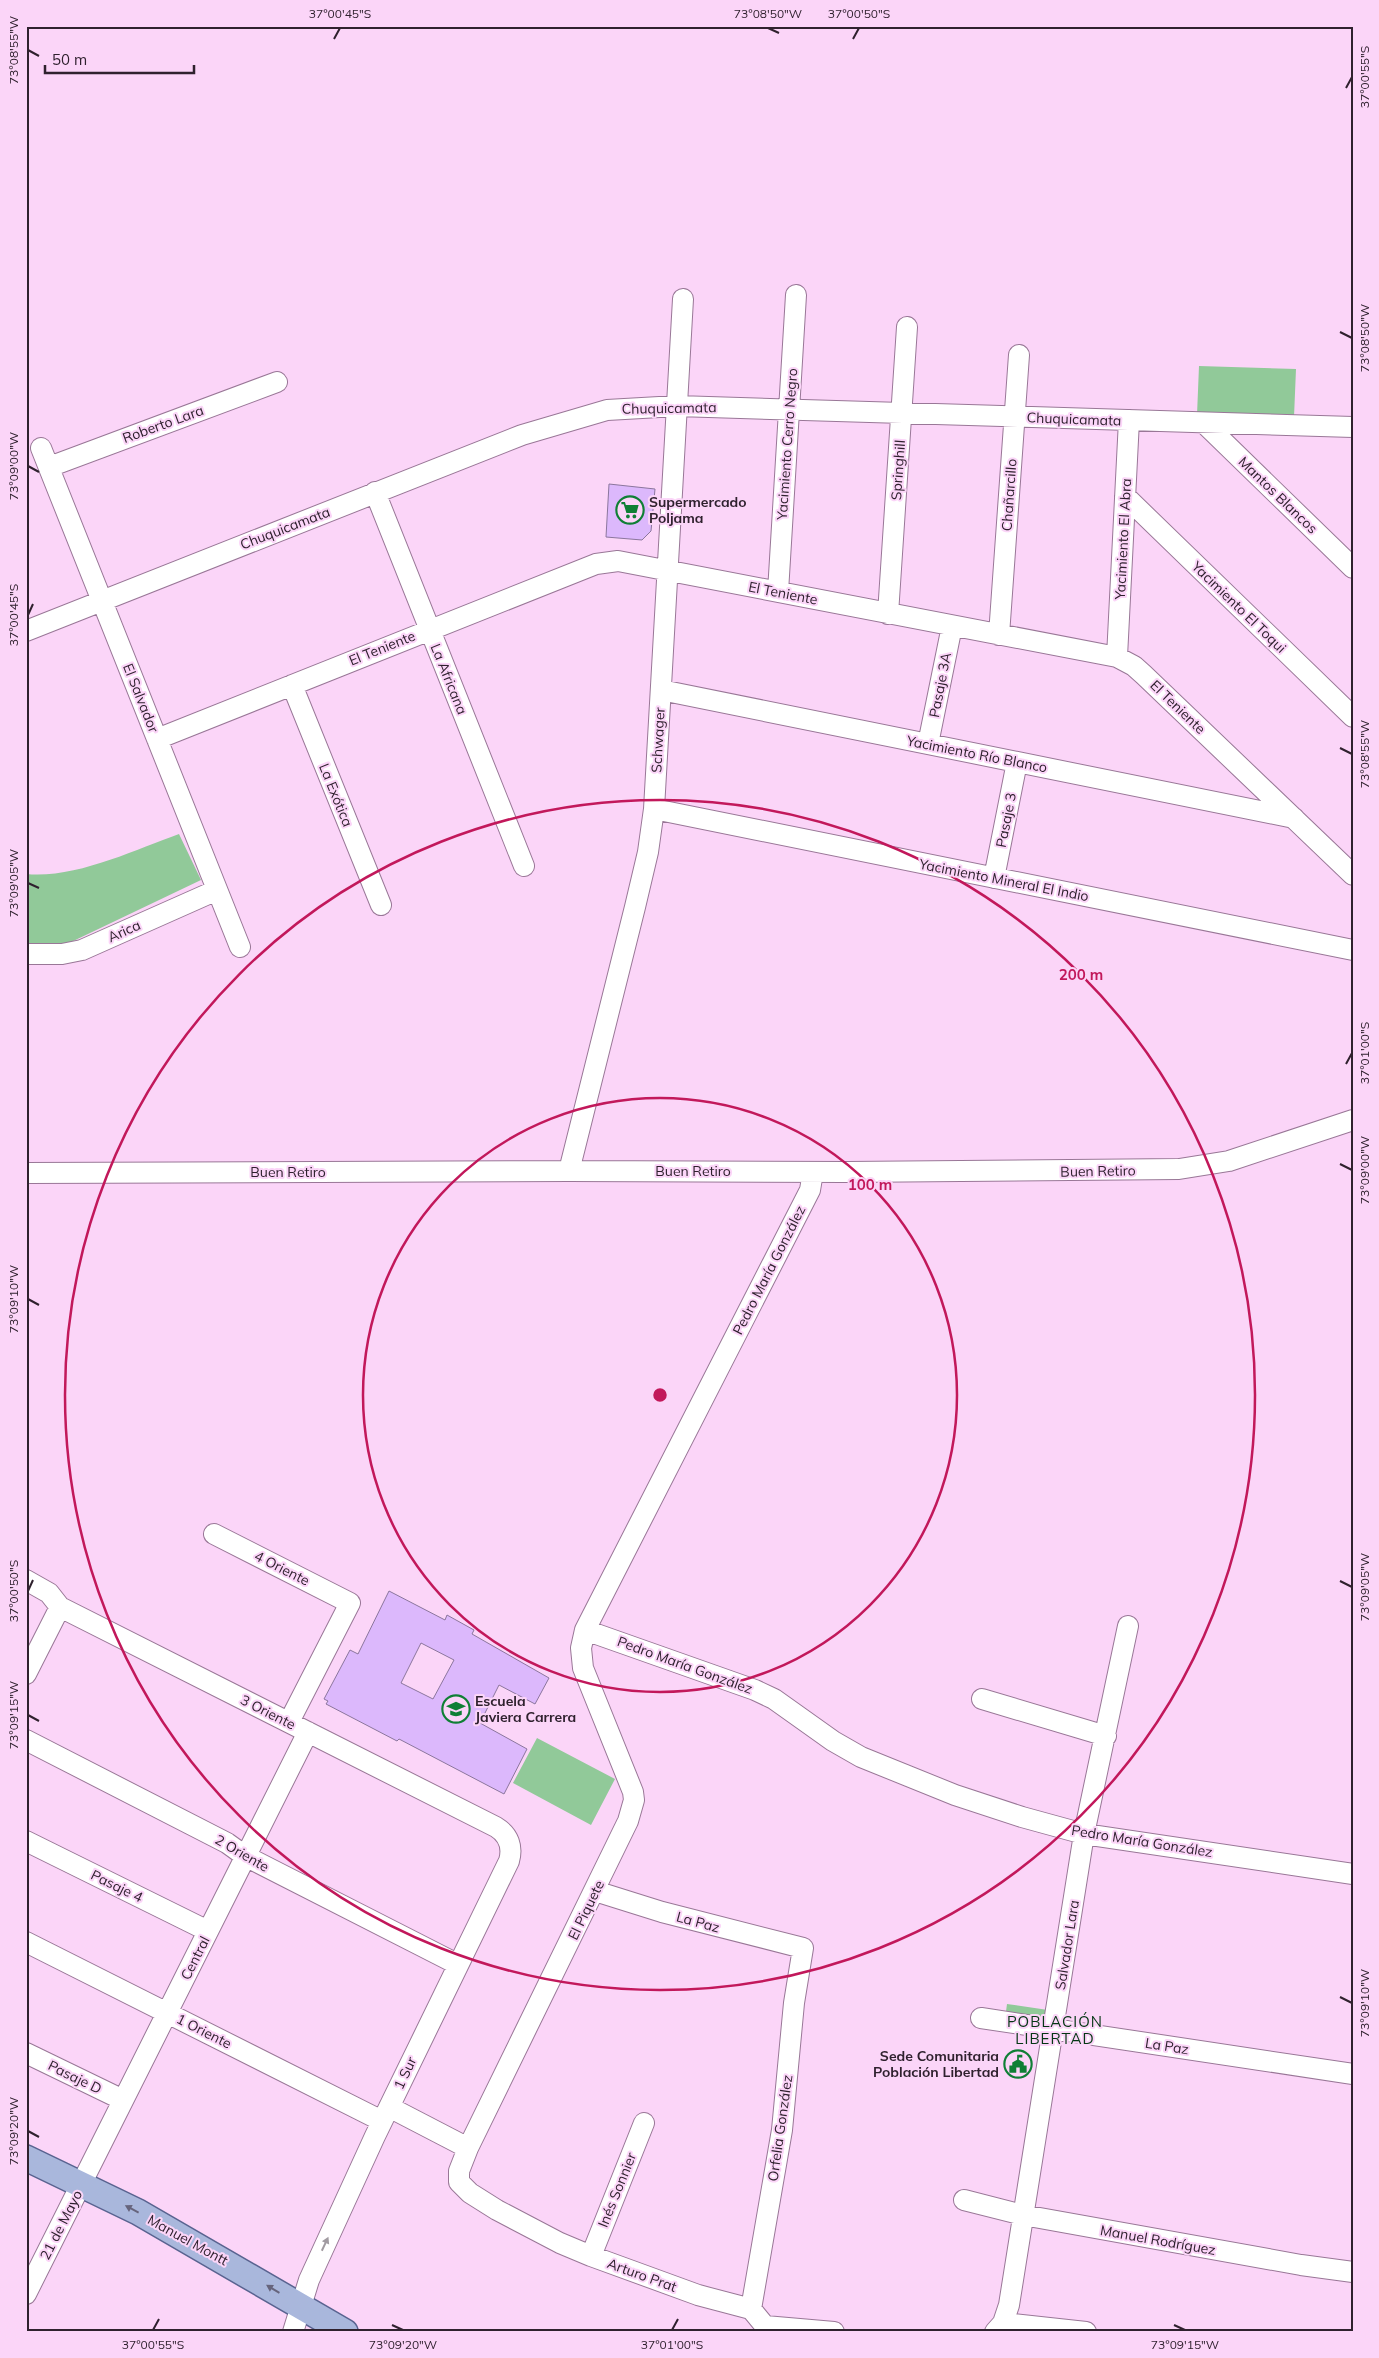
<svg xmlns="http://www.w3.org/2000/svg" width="1379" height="2358" viewBox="0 0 1379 2358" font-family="Mulish,sans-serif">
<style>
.green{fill:#91c999}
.building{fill:#dcb8fc;stroke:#8b769d;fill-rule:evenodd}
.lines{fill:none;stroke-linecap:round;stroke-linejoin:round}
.minor-casing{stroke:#997797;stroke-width:22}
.major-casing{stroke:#596390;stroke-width:28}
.minor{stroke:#fff;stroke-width:20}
.major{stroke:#a9b7dc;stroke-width:25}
.oneway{fill:#66647c}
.oneway2{fill:#a19ba1}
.ticks{fill:none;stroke:#2f212e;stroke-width:2}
.ring{fill:none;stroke:#c2185b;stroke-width:2.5}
.labels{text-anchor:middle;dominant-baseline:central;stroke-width:4;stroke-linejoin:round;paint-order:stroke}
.street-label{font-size:14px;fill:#2f212e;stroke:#fbd5f8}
.poi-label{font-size:14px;font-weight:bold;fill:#2f212e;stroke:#fbd5f8;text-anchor:start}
.neighbourhood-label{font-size:15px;letter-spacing:1px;fill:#053714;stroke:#fbd5f8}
.centre{fill:#c2185b;stroke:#fbd5f8;stroke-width:2.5}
.ring-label{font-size:15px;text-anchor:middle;font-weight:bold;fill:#c2185b;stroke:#fbd5f8;stroke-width:4;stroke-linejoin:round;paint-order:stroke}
.neatline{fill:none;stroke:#2f212e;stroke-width:2}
.ticks-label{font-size:12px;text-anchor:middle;fill:#2f212e}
</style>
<rect width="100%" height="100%" fill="#fbd5f8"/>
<path class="green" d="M1199 366 1296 369 1294 417 1197 415Z
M179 834 201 880 67 944 26 943V874C75 879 134 850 179 834Z
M537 1738 615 1779 591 1825 513 1783Z
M1007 2004 1048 2010 1046 2025 1005 2019Z"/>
<path class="building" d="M609 484 655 489 651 531 642 540 606 537Z
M389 1591 445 1620 447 1615 474 1630 472 1634 549 1678 535 1704 499 1685 480 1723 527 1749 504 1794 399 1739 397 1741 326 1704 328 1701 324 1699 350 1650 358 1654ZM421 1643 454 1660 433 1699 401 1683Z"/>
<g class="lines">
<g class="minor-casing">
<path id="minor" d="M1204 423 1353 568
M41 448 240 947
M49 467 277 382
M375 492 524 866
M1125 496 1353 717
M778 592 796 295
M888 614 907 327
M26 631 522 435 607 410 677 406 1353 427
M999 635 1019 355
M1117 657 1129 420
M292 685 381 905
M661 690 1294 818
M157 739 596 564 618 561 1117 657 1134 666 1144 675 1353 875
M928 744 952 626
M654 809 1353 950
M994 878 1017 762
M26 954H62L82 950 217 890
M569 1171 635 907 648 852 654 809 683 299
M813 1172 810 1190 585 1630 581 1648 583 1668 633 1792 634 1800 628 1821 468 2148 459 2171V2182L470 2193 497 2210 560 2243 591 2256 698 2295 751 2309 765 2326 834 2332
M26 1173 569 1171 847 1172 1179 1169 1229 1161 1353 1120
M214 1534 350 1603 289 1722
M26 1580 49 1593 60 1607 496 1827C509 1835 513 1847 509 1861L375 2136 309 2280 293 2332
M585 1630 755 1690 774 1699 833 1741 861 1757 955 1795 1022 1817 1084 1834 1353 1874
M26 1674 60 1607
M982 1699 1106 1736
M26 1740 227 1843 245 1856 457 1964
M26 1841 208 1931
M595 1891 662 1912 803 1948 794 2003 782 2130 751 2309
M26 1942 382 2121
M981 2018 1353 2074
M26 2053 123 2100
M389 2107 468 2148
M964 2200 1023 2215 1301 2265 1353 2272
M591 2256 644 2123
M26 2294 308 1732
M1003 2323 1086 2332
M995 2332 1003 2323 1009 2305 1084 1834 1128 1626"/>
</g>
<g class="major-casing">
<path id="major" d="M26 2158 138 2212 345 2332"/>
</g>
<use href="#minor" class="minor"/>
<use href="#major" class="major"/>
</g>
<defs><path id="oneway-solid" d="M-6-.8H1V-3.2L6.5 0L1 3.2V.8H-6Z" transform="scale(1.25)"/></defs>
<g class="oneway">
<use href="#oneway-solid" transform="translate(132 2209) rotate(-152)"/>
<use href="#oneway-solid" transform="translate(273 2289) rotate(-149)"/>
</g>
<use class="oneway2" href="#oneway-solid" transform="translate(325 2244) rotate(-65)"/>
<path class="ticks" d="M768 28 779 33M334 39 340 28M853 39 859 28M28 50 39 56M1346 88 1352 77M1340 332 1352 338M28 466 39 472M28 615 33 604M1340 748 1352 754M28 883 39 888M1346 1064 1352 1053M1340 1164 1352 1170M28 1299 39 1305M1340 1581 1352 1587M28 1591 33 1580M28 1715 39 1721M1340 1997 1352 2003M28 2131 39 2137M392 2325 403 2330M1174 2325 1185 2330M153 2330 159 2319M672 2330 678 2319"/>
<g class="ring">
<circle cx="660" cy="1395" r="297"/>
<circle cx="660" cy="1395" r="595"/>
</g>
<defs>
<g id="supermarket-ring" transform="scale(1.4375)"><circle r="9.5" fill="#fbd5f8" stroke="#0f7f35" stroke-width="1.5"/><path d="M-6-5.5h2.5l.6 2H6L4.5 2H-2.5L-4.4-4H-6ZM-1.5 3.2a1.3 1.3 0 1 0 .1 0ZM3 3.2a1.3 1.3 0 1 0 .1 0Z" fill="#0f7f35"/></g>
<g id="school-ring" transform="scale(1.4375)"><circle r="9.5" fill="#fbd5f8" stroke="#0f7f35" stroke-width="1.5"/><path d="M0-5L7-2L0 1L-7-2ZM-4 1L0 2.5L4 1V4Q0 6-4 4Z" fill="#0f7f35"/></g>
<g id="civic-ring" transform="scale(1.4375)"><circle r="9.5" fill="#fbd5f8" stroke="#0f7f35" stroke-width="1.5"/><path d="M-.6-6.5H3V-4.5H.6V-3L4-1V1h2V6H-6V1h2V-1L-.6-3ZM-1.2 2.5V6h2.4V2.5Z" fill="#0f7f35"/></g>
</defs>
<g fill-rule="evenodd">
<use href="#supermarket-ring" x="630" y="510"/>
<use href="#school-ring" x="456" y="1709"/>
<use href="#civic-ring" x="1018" y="2064"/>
</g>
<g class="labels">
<g class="street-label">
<text transform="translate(669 408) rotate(-1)">Chuquicamata</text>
<text transform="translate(1074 419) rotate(2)">Chuquicamata</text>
<text transform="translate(163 424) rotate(-20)">Roberto Lara</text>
<text transform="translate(787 444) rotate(-86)">Yacimiento Cerro Negro</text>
<text transform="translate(898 470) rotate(-86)">Springhill</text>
<text transform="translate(1009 495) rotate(-86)">Chañarcillo</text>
<text transform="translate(1278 495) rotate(44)">Mantos Blancos</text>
<text transform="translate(285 528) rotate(-21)">Chuquicamata</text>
<text transform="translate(1123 539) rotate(-87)">Yacimiento El Abra</text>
<text transform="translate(783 593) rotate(11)">El Teniente</text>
<text transform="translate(1239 607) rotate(44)">Yacimiento El Toqui</text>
<text transform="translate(382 648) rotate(-22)">El Teniente</text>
<text transform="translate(449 679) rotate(68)">La Africana</text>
<text transform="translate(940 685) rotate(-79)">Pasaje 3A</text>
<text transform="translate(141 698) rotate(68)">El Salvador</text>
<text transform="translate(1178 707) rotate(44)">El Teniente</text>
<text transform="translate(658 740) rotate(-87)">Schwager</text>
<text transform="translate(977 754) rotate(11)">Yacimiento Río Blanco</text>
<text transform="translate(336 795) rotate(68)">La Exótica</text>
<text transform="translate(1006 820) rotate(-79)">Pasaje 3</text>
<text transform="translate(1004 880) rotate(11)">Yacimiento Mineral El Indio</text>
<text transform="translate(124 931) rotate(-24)">Arica</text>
<text x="693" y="1171">Buen Retiro</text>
<text transform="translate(1098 1171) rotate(-1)">Buen Retiro</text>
<text x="288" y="1172">Buen Retiro</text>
<text transform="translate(769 1270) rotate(-63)">Pedro María González</text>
<text transform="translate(282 1568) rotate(27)">4 Oriente</text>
<text transform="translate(685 1665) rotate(20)">Pedro María González</text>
<text transform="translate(268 1712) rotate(27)">3 Oriente</text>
<text transform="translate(1142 1841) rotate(9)">Pedro María González</text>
<text transform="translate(242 1853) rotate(30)">2 Oriente</text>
<text transform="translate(117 1886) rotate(26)">Pasaje 4</text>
<text transform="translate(586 1910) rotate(-64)">El Piquete</text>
<text transform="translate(698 1922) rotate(15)">La Paz</text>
<text transform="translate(1067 1945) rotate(-81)">Salvador Lara</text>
<text transform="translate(195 1958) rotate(-63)">Central</text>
<text transform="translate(204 2031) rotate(27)">1 Oriente</text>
<text transform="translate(1167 2046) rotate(9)">La Paz</text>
<text transform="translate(405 2073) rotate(-65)">1 Sur</text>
<text transform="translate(75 2077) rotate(26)">Pasaje D</text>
<text transform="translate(780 2128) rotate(-82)">Orfelia González</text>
<text transform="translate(617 2190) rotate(-68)">Inés Sonnier</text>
<text transform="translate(61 2225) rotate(-63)">21 de Mayo</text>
<text transform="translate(188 2240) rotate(29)">Manuel Montt</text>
<text transform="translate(1158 2240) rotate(10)">Manuel Rodríguez</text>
<text transform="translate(642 2275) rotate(20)">Arturo Prat</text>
</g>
<g class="poi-label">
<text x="649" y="502">Supermercado<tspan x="649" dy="16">Poljama</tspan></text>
<text x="475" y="1701">Escuela<tspan x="475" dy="16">Javiera Carrera</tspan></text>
<text x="999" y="2056" text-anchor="end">Sede Comunitaria<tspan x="999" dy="16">Población Libertad</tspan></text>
</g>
<g class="neighbourhood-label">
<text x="1055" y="2021">POBLACIÓN<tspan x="1055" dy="17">LIBERTAD</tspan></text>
</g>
</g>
<circle cx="660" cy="1395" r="8" class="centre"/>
<g class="ring-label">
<text x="1081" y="980">200 m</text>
<text x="870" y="1190">100 m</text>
</g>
<rect width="1379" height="2358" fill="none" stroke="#fbd5f8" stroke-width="55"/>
<path d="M45 65v8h149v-8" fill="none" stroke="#2f212e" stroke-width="2.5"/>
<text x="52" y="65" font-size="15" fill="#2f212e" stroke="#fbd5f8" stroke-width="4" paint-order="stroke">50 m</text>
<rect x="28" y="28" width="1324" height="2302" class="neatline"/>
<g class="ticks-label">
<text x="340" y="18">37°00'45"S</text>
<text x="768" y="18">73°08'50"W</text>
<text x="859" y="18">37°00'50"S</text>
<text transform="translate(14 50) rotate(-90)" y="4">73°08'55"W</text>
<text transform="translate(1365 77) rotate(-90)" y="4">37°00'55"S</text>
<text transform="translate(1365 338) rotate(-90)" y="4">73°08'50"W</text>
<text transform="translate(14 466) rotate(-90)" y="4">73°09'00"W</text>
<text transform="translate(14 615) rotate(-90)" y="4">37°00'45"S</text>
<text transform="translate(1365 754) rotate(-90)" y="4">73°08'55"W</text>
<text transform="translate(14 883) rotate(-90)" y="4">73°09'05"W</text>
<text transform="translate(1365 1053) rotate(-90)" y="4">37°01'00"S</text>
<text transform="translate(1365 1170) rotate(-90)" y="4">73°09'00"W</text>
<text transform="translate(14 1299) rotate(-90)" y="4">73°09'10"W</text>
<text transform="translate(1365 1587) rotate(-90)" y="4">73°09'05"W</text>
<text transform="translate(14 1591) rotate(-90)" y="4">37°00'50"S</text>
<text transform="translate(14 1715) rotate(-90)" y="4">73°09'15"W</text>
<text transform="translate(1365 2003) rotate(-90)" y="4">73°09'10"W</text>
<text transform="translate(14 2131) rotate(-90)" y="4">73°09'20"W</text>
<text x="153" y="2349">37°00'55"S</text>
<text x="403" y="2349">73°09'20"W</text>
<text x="672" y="2349">37°01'00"S</text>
<text x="1185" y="2349">73°09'15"W</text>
</g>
</svg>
